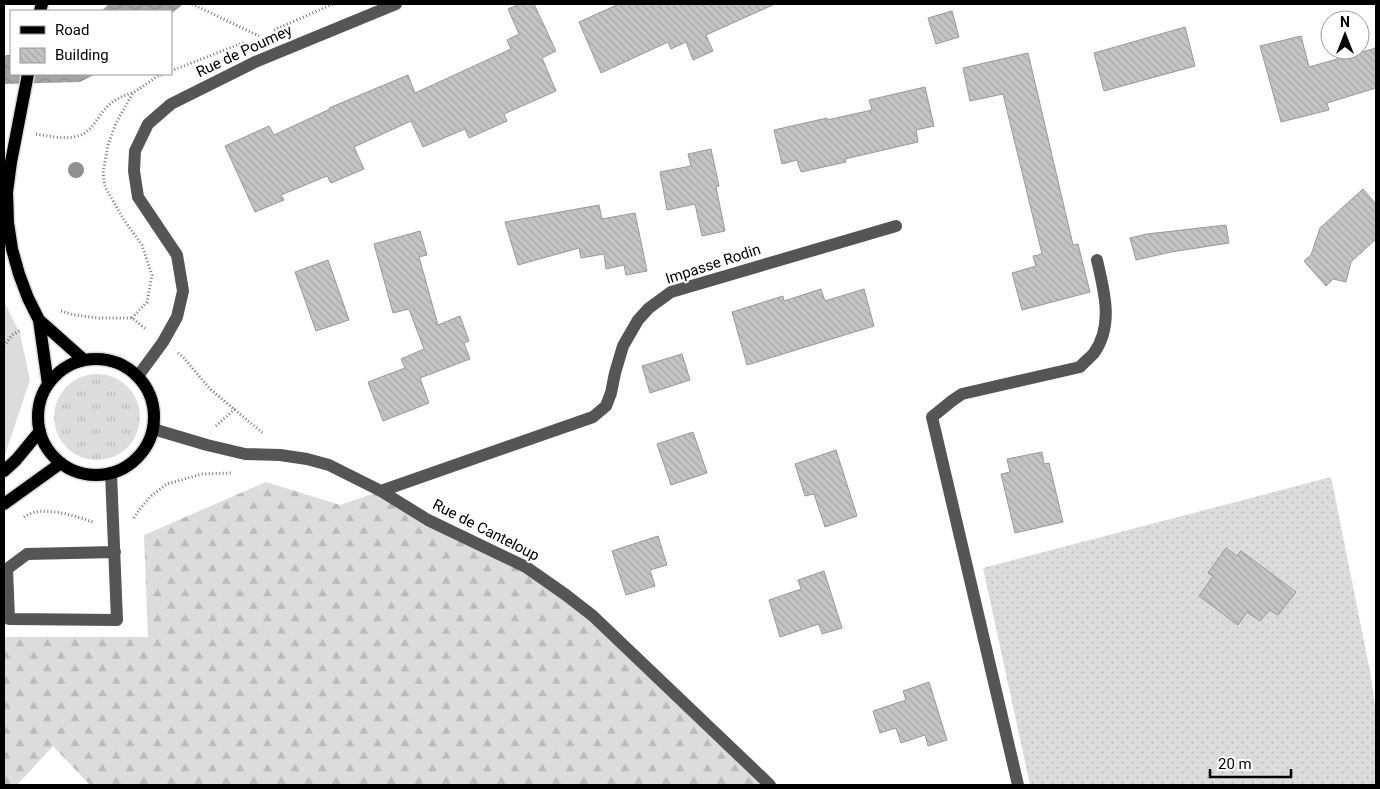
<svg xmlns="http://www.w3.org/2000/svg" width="1380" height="789" viewBox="0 0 1380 789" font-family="Roboto,sans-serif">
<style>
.grass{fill:url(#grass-tufts)}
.forest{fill:url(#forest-firs)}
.park{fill:#dcdcdc}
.garden{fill:url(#garden-dots)}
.water{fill:url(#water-waves)}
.building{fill:url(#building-back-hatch);stroke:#999}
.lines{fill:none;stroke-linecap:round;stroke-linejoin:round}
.major-casing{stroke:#dbdbdb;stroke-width:15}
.path{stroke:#777;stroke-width:3;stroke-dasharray:1 2.5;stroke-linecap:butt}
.minor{stroke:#555;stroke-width:12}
.major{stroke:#000;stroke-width:12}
.tree{fill:#8f8f8f}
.labels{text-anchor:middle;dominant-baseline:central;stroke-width:4;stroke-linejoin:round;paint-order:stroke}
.street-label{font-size:15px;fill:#000;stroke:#fff}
</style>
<defs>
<pattern id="grass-tufts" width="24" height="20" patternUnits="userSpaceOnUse" patternTransform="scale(1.25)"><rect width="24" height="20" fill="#dcdcdc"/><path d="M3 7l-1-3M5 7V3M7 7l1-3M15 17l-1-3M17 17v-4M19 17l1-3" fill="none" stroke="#bbb"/></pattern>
<pattern id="forest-firs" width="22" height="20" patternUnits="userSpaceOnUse" patternTransform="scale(1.25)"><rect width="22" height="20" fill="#dcdcdc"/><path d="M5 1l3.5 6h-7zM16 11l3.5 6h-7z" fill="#bbb"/></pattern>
<pattern id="garden-dots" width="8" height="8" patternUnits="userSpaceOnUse" patternTransform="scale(1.25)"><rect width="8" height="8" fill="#dcdcdc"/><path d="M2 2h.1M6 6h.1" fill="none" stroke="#bbb" stroke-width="1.8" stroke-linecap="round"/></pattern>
<pattern id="water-waves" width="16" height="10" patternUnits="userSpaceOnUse" patternTransform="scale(1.25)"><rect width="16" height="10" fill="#a3a3a3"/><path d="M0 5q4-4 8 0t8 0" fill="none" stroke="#8b8b8b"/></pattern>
<pattern id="building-back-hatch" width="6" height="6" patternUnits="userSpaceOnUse" patternTransform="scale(1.25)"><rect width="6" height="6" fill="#c4c4c4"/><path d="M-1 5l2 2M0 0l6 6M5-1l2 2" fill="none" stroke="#a7a7a7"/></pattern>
</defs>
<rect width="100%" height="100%" fill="#fff"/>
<path class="grass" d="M54 417a43 43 0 1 1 86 0a43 43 0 1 1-86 0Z"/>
<path class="forest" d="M266 482 340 505 381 491 566 595 770 785H90L53 746 17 785H4V637H148L144 535Z"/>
<path class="park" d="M4 301 20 334 30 380 4 458Z"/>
<path class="garden" d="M1331 477 1371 676 1376 712V783L1369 785H1030L983 568Z"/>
<path class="water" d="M109 4H183L171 14V11H83L84 10 101 11Z
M4 55H11V74H96L80 82 4 84Z"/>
<path class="building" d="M520 4H534L556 51 542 58 556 91 504 114 507 121 469 138 465 129 423 147 411 121 354 147 364 169 331 183 327 176 281 195 284 200 255 212 225 146 269 126 274 135 330 109 329 108 408 75 415 93 511 49 507 40 519 34 508 9Z
M619 4H775L706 35 713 51 693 60 686 42 671 49 668 42 601 73 579 22Z
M952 11 959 37 936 44 928 18Z
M1185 27 1195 66 1104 91 1094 53Z
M1301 36 1309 67 1376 48V88L1327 103 1329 110 1281 122 1260 46Z
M1028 53 1073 245 1078 244 1090 292 1022 310 1012 273 1036 266 1033 256 1042 254 1003 94 970 101 963 68Z
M925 87 934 126 916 130 918 142 845 159 846 162 801 172 797 160 782 164 774 130 827 118V120L872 110 869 100Z
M711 149 719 186 716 187 725 231 702 236 695 204 667 210 660 172 691 166 688 154Z
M1363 189 1376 204V239L1351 262 1346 282 1333 279 1326 286 1304 261 1311 255 1320 228Z
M599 205 602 219 635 213 647 271 626 275 624 265 606 269 604 254 581 258 579 248 518 265 505 222Z
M1226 225 1229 243 1171 252 1136 260 1130 238 1147 234Z
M420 231 427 255 419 257 438 325 460 316 469 341 464 343 470 359 420 378 429 403 383 421 368 382 405 368 401 359 424 349 409 309 393 313 374 244Z
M328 260 349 320 316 331 295 272Z
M821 289 825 301 864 289 874 326 747 365 732 312 783 296 784 301Z
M682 354 690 380 650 393 642 366Z
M693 432 707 473 671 485 657 444Z
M836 450 857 516 825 527 814 494 805 496 795 464Z
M1042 452 1044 464 1049 463 1063 522 1015 533 1001 474 1010 472 1007 459Z
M658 536 667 565 650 570 655 586 626 595 612 551Z
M1226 548 1237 556 1241 551 1296 592 1278 615 1270 610 1260 621 1247 612 1238 625 1199 596 1213 576 1208 573Z
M824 571 842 628 822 634 819 624 780 637 769 600 801 589 798 580Z
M929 682 947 740 928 746 925 735 901 743 896 728 880 733 873 711 906 700 903 691Z"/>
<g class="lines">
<g class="major-casing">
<path id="major" d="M40 11 42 4
M28 74 11 162 7 192 8 223 12 249 19 274 28 298 39 320 48 384
M39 320 84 360
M38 417a58 58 0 1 1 116 0a58 58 0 1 1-116 0Z
M4 471 16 460 40 431
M4 504 61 463"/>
</g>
<path class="path" d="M192 4 259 36
M274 30 333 4
M171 71 245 42
M36 134C50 136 64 140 78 136 93 132 98 115 108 106 115 99 123 96 132 93
M61 311 74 315 99 318H132L147 330
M132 318 147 302 152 275 142 245 124 220 105 187 103 173 108 145 116 123 133 93 158 76 164 74
M4 346 12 335 21 330
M178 353 183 357 210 389 264 434
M216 426 235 409
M24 517C27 515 31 513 35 512 54 509 75 516 93 522
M134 518 139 510 151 496 167 484 202 474 232 473"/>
<path class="minor" d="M138 376 163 342 177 317 183 291 177 255 138 197 134 171 135 151 148 124 171 104 255 62 396 4
M153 429 207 445 245 454 280 455 307 459 329 465 381 491 428 520 526 567 566 595 593 616 770 785
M111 473 117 620 9 619 7 569 27 554 115 552
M381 491 593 417 606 406 611 393 615 373 623 346 638 320 649 308 671 292 896 226
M1018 785 932 417 953 400 962 394 1080 367C1084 362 1090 358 1094 353 1114 325 1104 291 1097 260"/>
<use href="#major" class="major"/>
</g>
<circle class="tree" cx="76" cy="170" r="8"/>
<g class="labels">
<g class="street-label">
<text transform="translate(244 51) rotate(-25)">Rue de Poumey</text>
<text transform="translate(713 264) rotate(-18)">Impasse Rodin</text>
<text transform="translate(486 530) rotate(27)">Rue de Canteloup</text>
</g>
</g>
<rect width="1380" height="789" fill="none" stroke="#000000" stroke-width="10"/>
<rect x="10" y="10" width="162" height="65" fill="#ffffff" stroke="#999999"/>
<rect x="20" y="26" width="25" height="8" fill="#000000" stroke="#999999"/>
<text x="55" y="35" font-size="15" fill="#000000">Road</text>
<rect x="20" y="48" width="25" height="15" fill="url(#building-back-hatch)" stroke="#999999"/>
<text x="55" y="60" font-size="15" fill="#000000">Building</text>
<g transform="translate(1345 35)"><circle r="24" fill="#ffffff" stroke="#999999"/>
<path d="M0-4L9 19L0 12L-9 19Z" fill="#000000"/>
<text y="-8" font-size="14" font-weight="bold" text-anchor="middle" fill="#000000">N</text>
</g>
<path d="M1210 769v8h81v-8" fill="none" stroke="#000000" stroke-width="2.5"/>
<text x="1218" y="769" font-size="15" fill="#000000" stroke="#ffffff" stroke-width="4" paint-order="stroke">20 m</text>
</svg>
